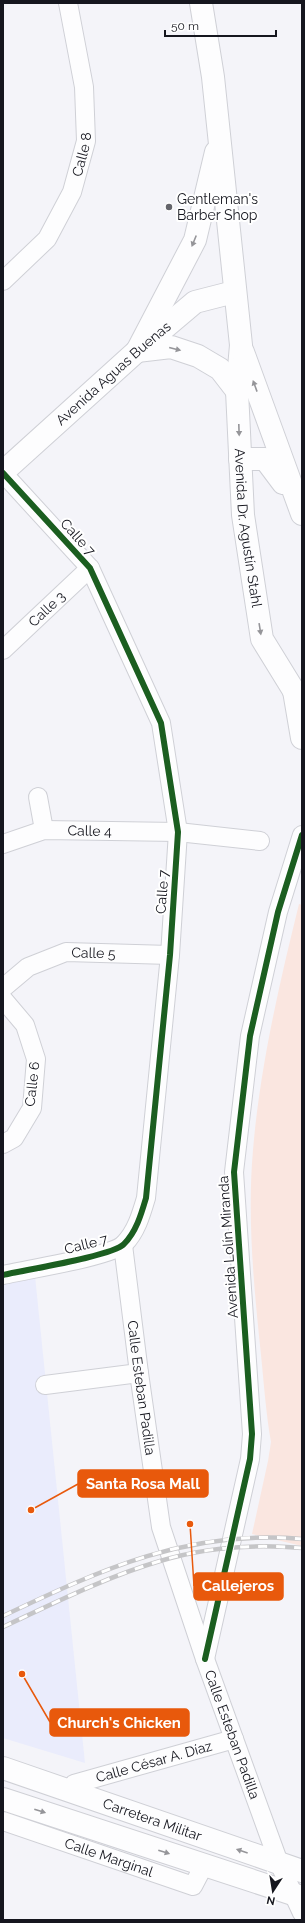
<svg xmlns="http://www.w3.org/2000/svg" width="305" height="1923" viewBox="0 0 305 1923" font-family="Raleway,sans-serif">
<style>
.built{fill:#eaecfc}
.green{fill:#fae6e0}
.lines{fill:none;stroke-linecap:round;stroke-linejoin:round}
.street-casing{stroke:#cfd0d6;stroke-width:20}
.secondary-casing{stroke:#cfd0d6;stroke-width:24}
.primary-casing{stroke:#cfd0d6;stroke-width:24}
.highway-casing{stroke:#cfd0d6;stroke-width:24}
.street{stroke:#fdfdfe;stroke-width:18}
.secondary{stroke:#fdfdfe;stroke-width:22}
.primary{stroke:#fdfdfe;stroke-width:22}
.highway{stroke:#fdfdfe;stroke-width:22}
.rail-casing{stroke:#c5c5c7;stroke-width:4.5}
.rail{stroke:#fff;stroke-width:3;stroke-dasharray:9;stroke-linecap:butt}
.cycleway-casing{stroke:#fff;stroke-width:8}
.cycleway{stroke:#1b5e20;stroke-width:6}
.oneway{fill:#959599}
.poi-dot{fill:#63646b;stroke:#fff;stroke-width:1.5}
.labels{text-anchor:middle;dominant-baseline:central;stroke-width:4;stroke-linejoin:round;paint-order:stroke}
.street-label{font-size:14px;fill:#15161e;stroke:#fff}
.poi-label{font-size:14px;fill:#15161e;stroke:#fff;text-anchor:start}
.leader{fill:none;stroke:#e8590c;stroke-width:1.5}
.callout-dot{fill:#e8590c;stroke:#fff;stroke-width:1.5}
.callout{fill:#e8590c;stroke:#e8590c;stroke-width:1.5}
.callout-label{font-size:15px;text-anchor:middle;font-weight:bold;fill:#fff}
</style>
<rect width="100%" height="100%" fill="#f4f4f9"/>
<path class="built" d="M35 1276 85 1763 3 1738V1283Z"/>
<path class="green" d="M299 904 302 905V1546L252 1534 268 1461 271 1442C266 1414 264 1384 261 1355 254 1288 247 1218 253 1150 260 1067 279 985 299 904Z"/>
<g class="lines">
<g class="street-casing">
<g id="street">
<path id="s1" d="M3 281 47 239 72 192 86 141 84 87 68 3"/>
<path d="M3 473 90 568 161 723 178 832 170 955 146 1198C141 1215 136 1232 124 1244 113 1256 24 1270 3 1275"/>
<path id="s2" d="M3 650 90 568"/>
<path d="M38 797 44 830"/>
<path id="s3" d="M3 844 44 830 178 832 260 841"/>
<path id="s4" d="M3 988 28 967 66 952 170 955"/>
<path d="M3 999 25 1025 36 1059 32 1108 14 1138 3 1144"/>
<path id="s5" d="M123 1245 139 1373 161 1527 205 1659 279 1863 302 1913"/>
<path d="M45 1385 139 1373"/>
<path d="M205 1659 250 1459 252 1434 234 1172 250 1036 278 912 302 835"/>
<path id="s6" d="M74 1784 234 1739"/>
<path id="s7" d="M3 1821 193 1886 204 1865"/>
</g>
</g>
<g class="secondary-casing">
<g id="secondary">
<path id="s8" d="M3 472 137 351 195 302 234 292"/>
</g>
</g>
<g class="primary-casing">
<g id="primary">
<path id="s9" d="M3 1768 302 1871"/>
<path d="M3 1799 302 1897"/>
</g>
</g>
<g class="highway-casing">
<g id="highway">
<path id="s10" d="M201 3 213 77 241 345 237 391 243 515 262 639 294 691 302 697"/>
<path d="M137 351 195 240 216 152"/>
<path d="M137 351 171 347 198 356 220 369 237 391"/>
<path d="M243 352 302 514"/>
<path d="M240 459H265L283 483"/>
<path d="M294 691 302 738"/>
</g>
</g>
<use href="#street" class="street"/>
<use href="#secondary" class="secondary"/>
<use href="#primary" class="primary"/>
<use href="#highway" class="highway"/>
<g class="rail-casing">
<path id="rail" d="M3 1616C102 1569 189 1529 302 1539
M3 1627C54 1603 106 1577 160 1561 206 1547 255 1544 302 1548"/>
</g>
<use href="#rail" class="rail"/>
<g class="cycleway-casing">
<path id="cycleway" d="M3 473 90 568 161 723 178 832 170 955 146 1198C141 1215 136 1232 124 1244 113 1256 24 1270 3 1275
M205 1659 250 1459 252 1434 234 1172 250 1036 278 912 302 835"/>
</g>
<use href="#cycleway" class="cycleway"/>
</g>
<defs><path id="oneway-solid" d="M-6-.8H1V-3.2L6.5 0L1 3.2V.8H-6Z"/></defs>
<g class="oneway">
<use href="#oneway-solid" transform="translate(194 241) rotate(112)"/>
<use href="#oneway-solid" transform="translate(175 349) rotate(14)"/>
<use href="#oneway-solid" transform="translate(255 386) rotate(-110)"/>
<use href="#oneway-solid" transform="translate(239 430) rotate(88)"/>
<use href="#oneway-solid" transform="translate(260 629) rotate(81)"/>
<use href="#oneway-solid" transform="translate(40 1811) rotate(18)"/>
<use href="#oneway-solid" transform="translate(242 1851) rotate(-161)"/>
<use href="#oneway-solid" transform="translate(164 1852) rotate(18)"/>
</g>
<circle class="poi-dot" cx="169" cy="207" r="4"/>
<g class="labels">
<g class="street-label">
<text stroke="none"><textPath href="#s1" startOffset="153">Calle 8</textPath></text>
<text stroke="none"><textPath href="#s8" startOffset="148">Avenida Aguas Buenas</textPath></text>
<text stroke="none"><textPath href="#s10" startOffset="528">Avenida Dr. Agustín Stahl</textPath></text>
<text transform="translate(78 537) rotate(48)">Calle 7</text>
<text stroke="none"><textPath href="#s2" startOffset="60">Calle 3</textPath></text>
<text stroke="none"><textPath href="#s3" startOffset="89">Calle 4</textPath></text>
<text transform="translate(162 892) rotate(-86)">Calle 7</text>
<text stroke="none"><textPath href="#s4" startOffset="101">Calle 5</textPath></text>
<text transform="translate(32 1084) rotate(-84)">Calle 6</text>
<text transform="translate(86 1244) rotate(-14)">Calle 7</text>
<text transform="translate(228 1247) rotate(-94)">Avenida Lolín Miranda</text>
<text stroke="none"><textPath href="#s5" startOffset="144">Calle Esteban Padilla</textPath></text>
<text stroke="none"><textPath href="#s5" startOffset="504">Calle Esteban Padilla</textPath></text>
<text stroke="none"><textPath href="#s6" startOffset="83">Calle César A. Díaz</textPath></text>
<text stroke="none"><textPath href="#s9" startOffset="158">Carretera Militar</textPath></text>
<text stroke="none"><textPath href="#s7" startOffset="112">Calle Marginal</textPath></text>
</g>
<g class="poi-label">
<text x="177" y="199">Gentleman's<tspan x="177" dy="16">Barber Shop</tspan></text>
</g>
</g>
<path class="leader" d="M31 1510L78 1484M190 1524L194 1586M22 1674L50 1722"/>
<g class="callout-dot">
<circle cx="31" cy="1510" r="4"/>
<circle cx="190" cy="1524" r="4"/>
<circle cx="22" cy="1674" r="4"/>
</g>
<g class="callout">
<rect x="78" y="1470" width="130" height="27" rx="4"/>
<rect x="194" y="1573" width="89" height="27" rx="4"/>
<rect x="50" y="1709" width="139" height="27" rx="4"/>
</g>
<g class="callout-label">
<text x="143" y="1489">Santa Rosa Mall</text>
<text x="238" y="1591">Callejeros</text>
<text x="119" y="1728">Church's Chicken</text>
</g>
<rect width="305" height="1923" fill="none" stroke="#15161e" stroke-width="8"/>
<g transform="translate(273 1891) rotate(192)" stroke="#ffffff" stroke-width="3" paint-order="stroke">
<path d="M0-3L7 15L0 10L-7 15Z" fill="#15161e"/>
<text y="-6" font-size="11" font-weight="bold" text-anchor="middle" fill="#15161e">N</text>
</g>
<path d="M165 30v6h111v-6" fill="none" stroke="#15161e" stroke-width="2"/>
<text x="171" y="30" font-size="12" fill="#15161e" stroke="#ffffff" stroke-width="3" paint-order="stroke">50 m</text>
</svg>
